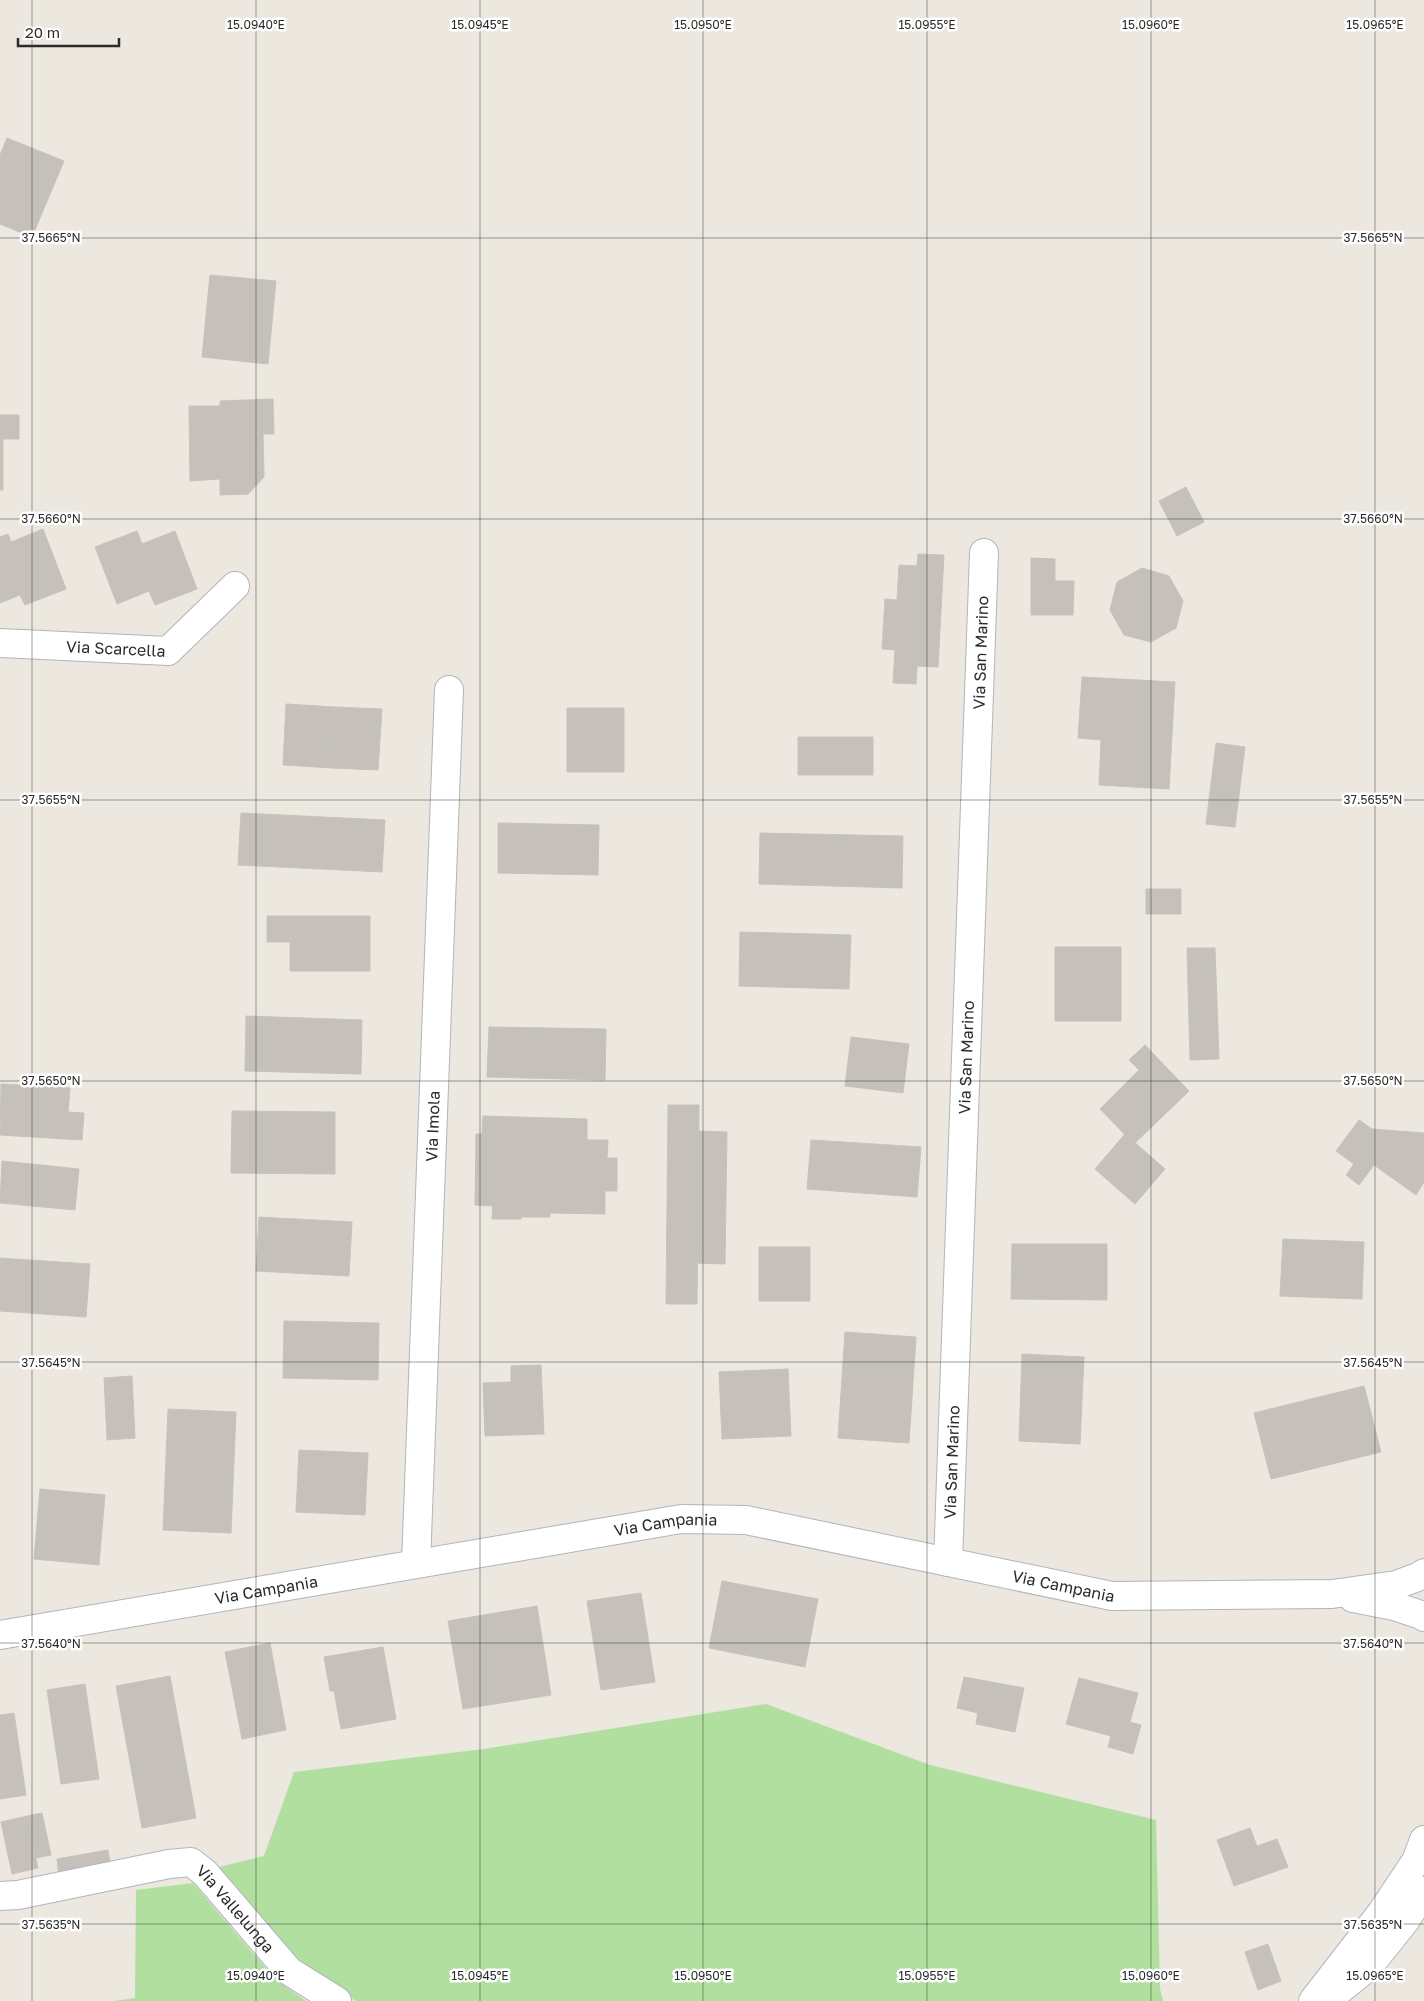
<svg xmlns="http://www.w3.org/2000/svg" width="1424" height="2001" viewBox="0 0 1424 2001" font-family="'Golos Text',sans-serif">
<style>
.green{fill:#b1df9f}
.building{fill:#c5c1ba;stroke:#c7c3b8}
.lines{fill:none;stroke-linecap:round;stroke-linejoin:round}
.minor-casing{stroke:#b2b4be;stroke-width:30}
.minor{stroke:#fff;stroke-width:28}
.ticks{fill:none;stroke:#2b2b2b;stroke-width:1;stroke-opacity:0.45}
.labels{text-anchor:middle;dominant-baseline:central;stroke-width:5;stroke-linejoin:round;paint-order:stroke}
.street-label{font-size:16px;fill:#2b2b2b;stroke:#fff}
.ticks-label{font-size:12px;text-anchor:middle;fill:#2b2b2b;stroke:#fff;stroke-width:5;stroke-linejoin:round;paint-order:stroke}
</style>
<rect width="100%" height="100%" fill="#ece7df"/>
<path class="green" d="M766 1704 930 1765 1156 1820 1160 1989 1163 2001H356L299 1968 215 1868 264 1856 294 1772 484 1749Z
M193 1883 276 1980 306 2001H114L135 1998 136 1890Z"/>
<path class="building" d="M7 138 64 161 32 237 0 224V155Z
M210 275 276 281 268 364 202 357Z
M273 399 274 434H263L264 477 248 494 220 495V479L190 481 189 406H220V401Z
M0 415H19V439H3V490H0Z
M1186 487 1204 522 1177 536 1159 501Z
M43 529 66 589 25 605 20 595 0 603V537L8 534 11 542Z
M137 531 142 544 175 531 197 589 155 605 149 591 117 604 95 547Z
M918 554 944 555 938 667 917 666 916 684 893 683 895 650 882 649 885 599 897 600 899 565 917 566Z
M1031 558 1055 559V581H1074L1073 615H1031Z
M1142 568 1169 576 1183 601 1176 628 1151 642 1124 635 1110 610 1117 582Z
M1082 677 1175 682 1169 789 1099 785 1101 740 1078 738Z
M286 704 335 707 332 768 283 765Z
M335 707 382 709 378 770 332 768Z
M567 708H624V772H567Z
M798 737H873V775H798Z
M1216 743 1245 747 1235 827 1206 824Z
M241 813 385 820 382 872 238 865Z
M498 823 599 825 598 875 498 873Z
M760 833 903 836 902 888 759 884Z
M1146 889H1181V914H1146Z
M267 916H290V942H267Z
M290 916H370V971H290Z
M740 932 851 935 849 989 739 986Z
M1055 947H1121V1021H1055Z
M1187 948H1215L1219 1059 1190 1060Z
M246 1016 362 1020 361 1074 245 1071Z
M489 1027 606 1029 605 1080 487 1077Z
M851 1037 909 1044 903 1093 845 1086Z
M1145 1045 1189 1091 1134 1144 1100 1109 1139 1070 1129 1060Z
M1 1084 70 1088 68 1112 84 1113 82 1140 0 1135Z
M668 1105H699L697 1304H666Z
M232 1111 335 1112V1174L231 1173Z
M483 1116 587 1119V1140H608L607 1158H617V1191H605V1214L550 1213V1217H521V1219H492L493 1206 475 1205 476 1134H482Z
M1359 1120 1372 1129 1424 1133V1182L1416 1195 1374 1165 1359 1185 1346 1175 1354 1164 1336 1151Z
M699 1131 727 1132 725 1264 697 1263Z
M1125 1134 1165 1169 1135 1204 1095 1169Z
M811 1140 921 1147 917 1197 807 1189Z
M2 1161 79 1169 75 1210 0 1203Z
M259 1217 352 1222 349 1276 256 1271Z
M1283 1239 1364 1242 1362 1299 1280 1296Z
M1012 1244H1107V1300L1011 1299Z
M759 1247H810V1301H759Z
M0 1258 90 1264 86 1317 0 1311Z
M284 1321 379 1323 378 1380 283 1378Z
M845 1332 916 1337 909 1443 838 1438Z
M1022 1354 1084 1357 1080 1444 1019 1441Z
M541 1365 544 1434 485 1436 483 1383 511 1382V1366Z
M788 1369 791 1436 722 1439 719 1372Z
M132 1376 135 1438 107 1440 104 1378Z
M1364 1386 1381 1452 1271 1479 1254 1413Z
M168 1409 236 1412 231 1533 163 1530Z
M299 1450 368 1453 365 1515 296 1512Z
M40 1489 105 1495 99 1565 34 1559Z
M722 1581 818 1599 805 1667 709 1648Z
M641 1593 655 1682 601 1690 587 1601Z
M537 1606 551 1695 463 1709 448 1621Z
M270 1643 286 1730 242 1739 225 1652Z
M383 1647 396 1719 341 1729 334 1691H330L324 1657Z
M170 1676 196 1818 142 1828 116 1686Z
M964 1677 1024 1688 1020 1707 980 1700 978 1713 957 1708Z
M1079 1678 1138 1693 1130 1722 1141 1725 1133 1754 1108 1747 1111 1736 1066 1724Z
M85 1684 99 1779 61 1784 47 1690Z
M980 1700 1020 1707 1015 1732 976 1724Z
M14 1713 26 1795 0 1799V1715Z
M42 1813 51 1855 36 1858 27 1816Z
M27 1816 38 1868 12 1874 1 1822Z
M1250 1828 1257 1846 1277 1839 1288 1867 1234 1886 1217 1840Z
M108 1850 111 1868 59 1877 57 1859Z
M1268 1944 1281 1981 1258 1990 1245 1952Z"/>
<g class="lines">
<g class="minor-casing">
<g id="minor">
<path id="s1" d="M0 643 168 651 235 586"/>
<path id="s2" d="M948 1562 984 553"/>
<path id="s3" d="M416 1564 449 690"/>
<path d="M1353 1598 1394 1606 1421 1615 1424 1617"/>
<path id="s4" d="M0 1635 681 1519 746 1520 1112 1596 1332 1594 1396 1585 1420 1576 1424 1573"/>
<path id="s5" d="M0 1896 18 1895 169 1864 191 1862 205 1873 289 1971 337 2001"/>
<path d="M1327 2000 1369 1966 1405 1921 1424 1891"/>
<path d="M1313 2001 1382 1912 1416 1861 1424 1840"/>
</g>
</g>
<use href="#minor" class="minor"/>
</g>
<path class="ticks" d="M32 0V2001M256 0V2001M480 0V2001M703 0V2001M927 0V2001M1151 0V2001M1375 0V2001M0 238H1424M0 519H1424M0 800H1424M0 1081H1424M0 1362H1424M0 1643H1424M0 1924H1424"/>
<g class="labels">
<g class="street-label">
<text stroke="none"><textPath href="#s1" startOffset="116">Via Scarcella</textPath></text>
<text stroke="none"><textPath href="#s2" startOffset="910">Via San Marino</textPath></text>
<text stroke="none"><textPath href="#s2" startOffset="505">Via San Marino</textPath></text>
<text stroke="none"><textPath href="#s3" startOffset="438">Via Imola</textPath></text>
<text stroke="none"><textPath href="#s2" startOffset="100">Via San Marino</textPath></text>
<text stroke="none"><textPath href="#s4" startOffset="675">Via Campania</textPath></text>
<text stroke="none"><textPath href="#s4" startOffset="1080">Via Campania</textPath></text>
<text stroke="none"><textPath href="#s4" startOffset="270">Via Campania</textPath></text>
<text stroke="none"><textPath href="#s5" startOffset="259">Via Vallelunga</textPath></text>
</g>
</g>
<g class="ticks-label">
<text x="256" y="29">15.0940°E</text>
<text x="480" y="29">15.0945°E</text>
<text x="703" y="29">15.0950°E</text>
<text x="927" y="29">15.0955°E</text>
<text x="1151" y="29">15.0960°E</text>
<text x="1375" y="29">15.0965°E</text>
<text x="51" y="242">37.5665°N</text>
<text x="1373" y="242">37.5665°N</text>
<text x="51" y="523">37.5660°N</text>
<text x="1373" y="523">37.5660°N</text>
<text x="51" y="804">37.5655°N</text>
<text x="1373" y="804">37.5655°N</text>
<text x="51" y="1085">37.5650°N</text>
<text x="1373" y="1085">37.5650°N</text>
<text x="51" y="1367">37.5645°N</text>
<text x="1373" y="1367">37.5645°N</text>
<text x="51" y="1648">37.5640°N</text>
<text x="1373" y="1648">37.5640°N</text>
<text x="51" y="1929">37.5635°N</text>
<text x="1373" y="1929">37.5635°N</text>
<text x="256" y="1980">15.0940°E</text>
<text x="480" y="1980">15.0945°E</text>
<text x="703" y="1980">15.0950°E</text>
<text x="927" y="1980">15.0955°E</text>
<text x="1151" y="1980">15.0960°E</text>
<text x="1375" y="1980">15.0965°E</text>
</g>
<path d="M18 38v8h101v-8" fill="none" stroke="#2b2b2b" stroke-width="2.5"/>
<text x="25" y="38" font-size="15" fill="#2b2b2b" stroke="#ffffff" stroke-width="4" paint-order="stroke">20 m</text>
</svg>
